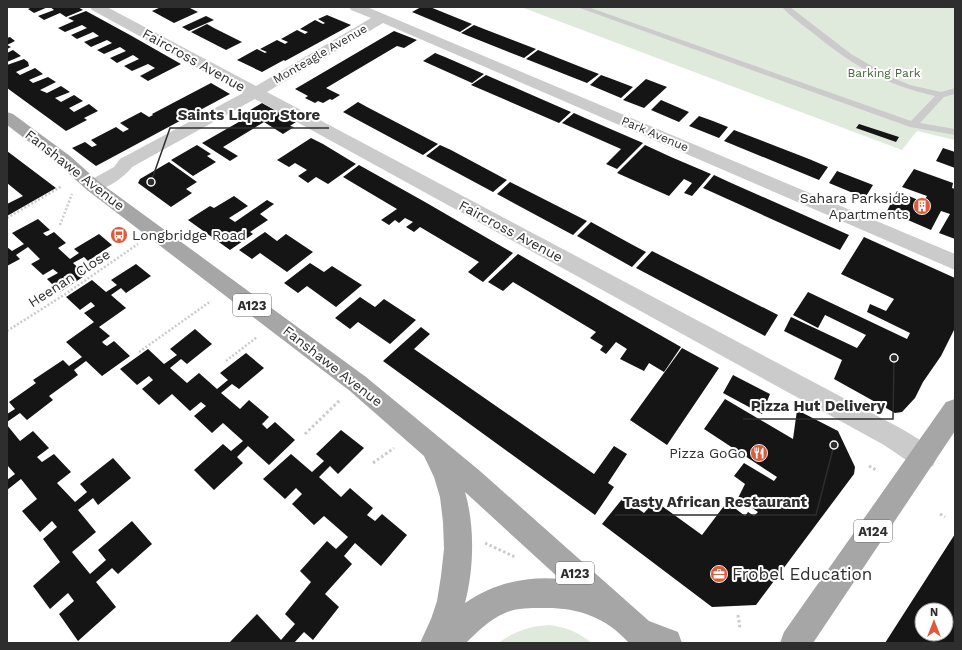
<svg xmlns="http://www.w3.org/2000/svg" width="962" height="650" viewBox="0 0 962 650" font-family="'Work Sans',sans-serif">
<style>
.green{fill:#e0eadc}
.building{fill:#151515;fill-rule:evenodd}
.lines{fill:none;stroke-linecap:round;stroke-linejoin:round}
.path-far1{stroke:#cbcbcb;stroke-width:2.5;stroke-dasharray:2 2;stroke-linecap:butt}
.path{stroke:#cbcbcb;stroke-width:3;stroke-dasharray:2.5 2.5;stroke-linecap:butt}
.lane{fill:#cbcbcb;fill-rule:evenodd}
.street{fill:#cbcbcb;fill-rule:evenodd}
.primary{fill:#a6a6a6;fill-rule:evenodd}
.labels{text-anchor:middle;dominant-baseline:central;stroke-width:4;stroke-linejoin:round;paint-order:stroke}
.far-street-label{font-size:12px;fill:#2e2e2e;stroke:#fff}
.far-park-label{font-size:12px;fill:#45673e;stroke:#fff}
.shield{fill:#fff;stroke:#6d6d6d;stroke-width:1}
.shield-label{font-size:13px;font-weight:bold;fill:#2e2e2e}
.street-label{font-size:14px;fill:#2e2e2e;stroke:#fff}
.poi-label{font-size:14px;fill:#2e2e2e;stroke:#fff;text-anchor:end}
.near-poi-label{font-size:17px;fill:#2e2e2e;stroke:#fff;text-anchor:start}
.leader{fill:none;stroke:#2e2e2e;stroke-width:1.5}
.callout-dot{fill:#2e2e2e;stroke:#fff;stroke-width:1.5}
.callout-label{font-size:15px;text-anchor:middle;font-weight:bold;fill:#2e2e2e;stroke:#fff;stroke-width:4;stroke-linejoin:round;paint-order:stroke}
</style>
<rect width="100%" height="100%" fill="#fff"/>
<path class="green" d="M521 7H955V140L917 131 902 150Z
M550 625C568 628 578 632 592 643H498C515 631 530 626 550 625Z"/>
<path class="building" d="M32 7H48L34 13 28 9Z
M50 7H78L83 10 66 17 60 13 44 20 38 16 54 10Z
M161 7H188L198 12 174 23 152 11Z
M421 7H430L472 24 460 32 412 12Z
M86 11 130 35 181 64 148 81 140 76 155 68 148 64 132 71 124 66 139 59 133 55 117 63 110 58 126 51 120 47 104 54 97 50 112 43 107 40 91 47 84 42 99 36 93 32 77 39 71 35 87 28 82 25 65 32 58 28 74 21 68 18Z
M327 15 351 25 285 61 284 60 262 72 237 60 257 49 265 53 267 52 260 49 277 40 285 44 288 42 281 39 297 30 305 34 308 32 300 29 315 20 323 24 325 23 318 19Z
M206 16 214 20 189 31 182 27Z
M207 24 214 28 242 42 226 50 191 32Z
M474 25 484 29 536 49 524 58 461 33Z
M394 31 417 40 404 48 397 46 326 88 340 95 332 100 330 99 323 103 318 101 315 103 305 98 308 96 295 89Z
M10 37 15 41 7 45 11 47 7 49V38Z
M13 50 21 56 7 62V53Z
M538 50 586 69 599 74 587 83 526 59Z
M435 53 445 57 484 74 472 83 423 61Z
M24 59 28 62 29 66 16 72 20 75 35 68 43 74 29 80 33 83 48 77 56 82 40 90 47 93 61 86 70 92 55 98 61 102 74 95 83 101 69 108 74 112 89 104 98 111 84 118 87 120 66 131 51 120 7 88V65Z
M486 75 548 102 571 112 559 123 471 85Z
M601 75 612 79 633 87 621 98 590 85Z
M646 79 667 87 644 108 623 100Z
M211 83 230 94 96 166 72 148 85 142 92 147 97 145 91 140 116 127 123 132 129 129 120 123 141 112 149 117 153 115 152 114Z
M661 100 689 112 679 122 651 110Z
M358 102 367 107 438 144 423 155 343 112Z
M262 103 296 122 290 126 294 127 283 134 264 122 223 147 238 156 230 161 202 143 251 115 247 112Z
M574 113 585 118 643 143 617 169 606 164 621 149 562 123Z
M699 116 713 121 728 127 719 138 689 126Z
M859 124 899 137 896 142 856 128Z
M734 130 809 159 828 167 819 180 724 141Z
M311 138 323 144 356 164 328 184 316 177 308 183 298 176 307 170 295 163 289 167 277 160Z
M197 145 211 154 207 156 216 162 193 176 171 160Z
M440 145 451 150 507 180 493 192 426 156Z
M645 145 671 157 711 174 692 196 684 193 692 183 684 179 669 196 617 173Z
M943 148 955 152V168L936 161Z
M7 151 56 188 7 216V204L23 196 7 183Z
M169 162 197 182 186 189 192 193 171 207 138 183 140 179Z
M359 165 425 202 513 253 483 282 468 272 479 262 420 227 414 232 406 227 413 222 405 218 399 223 395 220 389 225 381 220 397 209 343 177Z
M914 169 953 183 952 188 955 189V239L939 233 950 214 941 211 931 230 887 211 897 191 923 202 927 196 902 187Z
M837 171 873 185 865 198 829 183Z
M714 175 729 182 849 235 840 250 703 188Z
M510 182 522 188 587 221 573 235 497 194Z
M234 196 248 206 229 218 235 222 267 200 274 204 260 214 268 220 250 232 253 234 230 250 188 220 210 206 214 208Z
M38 219 50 230 43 233 45 235 47 236 54 232 66 243 58 248 70 259 79 253 74 249 99 234 112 245 88 261 84 257 73 263 86 275 60 292 47 279 58 273 53 269 43 275 31 264 40 259 28 247 16 255 20 259 7 266V247L12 251 24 244 12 233Z
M591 222 631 244 646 252 632 267 577 236Z
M265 232 277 241 286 234 313 252 287 272 260 253 252 259 239 250Z
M864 237 955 278V328L941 356 923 382 915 398 902 412 895 413 834 379 842 360 784 331 791 317 857 348 866 335 825 315 818 328 793 315 808 292 907 339 910 333 867 312 870 304 886 311 894 299 841 274Z
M652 251 778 315 765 336 636 268Z
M518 254 681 347 664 372 649 363 644 371 620 359 627 349 616 342 606 354 600 350 603 346 590 338 596 332 513 282 503 291 488 282Z
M310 263 324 272 332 266 362 285 336 307 307 286 298 293 284 283Z
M136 264 151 276 126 293 121 288 111 295 126 308 99 327 110 336 102 342 104 344 107 346 114 341 130 356 102 376 86 361 74 370 78 375 49 396 53 400 27 420 20 413 7 422V414L15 409 9 402 36 383 33 380 63 360 69 366 82 357 66 342 94 322 84 313 95 306 91 302 80 310 66 297 92 280 106 292 117 285 111 280Z
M360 297 375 307 384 299 416 320 390 344 358 322 350 329 335 318Z
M421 327 430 334 414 349 594 474 614 446 627 454 608 483 614 487 595 515 383 361Z
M195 329 212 344 187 364 181 359 170 368 187 383 199 373 217 389 228 380 220 373 246 353 264 368 239 389 232 384 221 393 240 409 249 400 269 417 262 424 267 429 275 422 295 440 269 465 248 446 237 457 243 463 214 490 194 470 223 444 231 451 243 441 223 423 212 433 194 416 206 406 201 402 190 411 172 394 159 405 142 389 153 380 149 376 137 385 120 369 148 349 164 364 177 355 170 349Z
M682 348 719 368 667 445 630 420Z
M733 375 770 394 762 414 723 393Z
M725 399 793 439 797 410 838 431 855 467 854 474 756 605 712 607 602 524 623 498 644 513 655 501 702 535 727 502 745 516 748 512 754 516 758 512 738 498 745 484 734 476 744 463 774 481 777 477 704 429Z
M7 425 20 441 33 431 49 448 37 457 42 462 54 454 71 472 57 483 75 502 87 492 80 484 113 458 131 478 98 505 93 498 78 510 96 532 72 552 90 574 106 560 98 550 132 521 152 544 118 574 112 568 96 582 116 607 78 641 59 614 74 601 68 593 50 609 33 586 60 562 43 539 57 527 52 521 40 532 22 511 37 499 21 479 7 490V480L15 474 7 465Z
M341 430 364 448 338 474 330 466 319 477 341 497 350 488 373 508 367 515 375 521 382 514 407 535 381 566 355 543 344 556 352 564 325 594 339 607 313 640 304 632 294 643H229L257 614 281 640 295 624 285 614 311 582 300 571 327 541 336 549 348 537 324 516 314 525 292 504 302 494 296 488 285 499 263 479 291 454 312 472 324 461 316 454Z
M955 534V643H885L901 618ZM922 610H946V634H922Z"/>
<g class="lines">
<path class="path-far1" d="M7 218 62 186
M60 225 72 194
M7 331 64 295 138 244
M139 352 211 301
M226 361 257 337"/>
<path class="path" d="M305 434 340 400
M373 463 394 448
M869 466 878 471
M940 514 945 517
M485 543 515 557
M738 615 740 628"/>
<path class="lane" d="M577 7H588L911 121 935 96C885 85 852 65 813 33 803 25 791 17 782 7H790L851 54 891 77 910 85 941 92 955 88V94L944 97 920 123 955 129V135L910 127Z"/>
<path class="street" d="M90 7H107L256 86 371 18 351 10 349 7H367L955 254V270L383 23 267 92 902 429 933 448 937 457 933 466 924 469 915 466 884 445 255 99 132 167C124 178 101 194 87 190L84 186 87 182 114 167 120 159 243 93 92 10Z"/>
<path class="primary" d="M7 112 13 114 70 156 99 182 366 377 480 471 649 621 678 632 682 643H629C605 616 576 607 541 608 529 608 516 608 505 613 490 619 477 632 466 643H420L431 619 437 601 441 576 444 549 443 522 440 497 434 477 424 456 350 391 87 190 58 164 7 125ZM465 492 560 579C526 576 494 583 465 603 474 569 475 526 465 492Z
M955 399V431L813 643H780L784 632 946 402Z"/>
</g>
<defs>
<g id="building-disc" transform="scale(0.9)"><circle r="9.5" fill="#db5b3a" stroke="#fff"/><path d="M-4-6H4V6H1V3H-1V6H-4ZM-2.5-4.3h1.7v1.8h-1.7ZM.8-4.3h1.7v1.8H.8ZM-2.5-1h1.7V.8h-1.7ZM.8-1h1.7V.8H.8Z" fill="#fff"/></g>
<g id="bus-disc" transform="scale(0.9)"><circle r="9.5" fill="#db5b3a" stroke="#fff"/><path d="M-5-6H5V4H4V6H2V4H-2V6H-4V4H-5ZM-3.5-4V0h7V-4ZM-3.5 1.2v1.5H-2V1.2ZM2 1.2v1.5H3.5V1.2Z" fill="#fff"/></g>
<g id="restaurant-disc" transform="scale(0.9)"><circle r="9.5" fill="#db5b3a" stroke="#fff"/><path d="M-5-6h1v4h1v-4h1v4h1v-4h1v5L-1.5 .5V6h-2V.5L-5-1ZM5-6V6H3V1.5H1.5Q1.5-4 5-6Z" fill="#fff"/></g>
<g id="office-disc" transform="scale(0.9)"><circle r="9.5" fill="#db5b3a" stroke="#fff"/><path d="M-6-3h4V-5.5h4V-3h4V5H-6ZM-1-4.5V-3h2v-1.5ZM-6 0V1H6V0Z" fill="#fff"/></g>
</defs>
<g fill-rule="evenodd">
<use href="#building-disc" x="922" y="206"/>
<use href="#bus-disc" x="119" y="235"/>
<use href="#restaurant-disc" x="759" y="453"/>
<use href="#office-disc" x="719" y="574"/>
</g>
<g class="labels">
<g class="far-street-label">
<text transform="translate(320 54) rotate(-30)">Monteagle Avenue</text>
<text transform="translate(655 134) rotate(23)">Park Avenue</text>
</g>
<g class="far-park-label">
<text x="884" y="73">Barking Park</text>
</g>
<g class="shield">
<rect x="233" y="294" width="38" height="22" rx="3"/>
<rect x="854" y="520" width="38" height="22" rx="3"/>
<rect x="556" y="562" width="38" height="22" rx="3"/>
</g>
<g class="shield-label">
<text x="252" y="305">A123</text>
<text x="873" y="531">A124</text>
<text x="575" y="573">A123</text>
</g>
<g class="street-label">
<text transform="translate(194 60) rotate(29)">Faircross Avenue</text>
<text transform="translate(75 170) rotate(38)">Fanshawe Avenue</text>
<text transform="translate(511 231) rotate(28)">Faircross Avenue</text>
<text transform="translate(69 278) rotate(-33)">Heenan Close</text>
<text transform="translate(333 366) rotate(38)">Fanshawe Avenue</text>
</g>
<g class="poi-label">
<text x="909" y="198">Sahara Parkside<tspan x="909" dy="16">Apartments</tspan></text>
<text x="132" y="235" text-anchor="start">Longbridge Road</text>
<text x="746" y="453">Pizza GoGo</text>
</g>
<g class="near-poi-label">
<text x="732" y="574">Frobel Education</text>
</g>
</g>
<path class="leader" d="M151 182L170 128H329M894 358L893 419H743M834 445L816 515H615"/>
<g class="callout-dot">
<circle cx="151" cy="182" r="4"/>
<circle cx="894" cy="358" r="4"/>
<circle cx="834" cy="445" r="4"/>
</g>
<g class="callout-label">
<text x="249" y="120">Saints Liquor Store</text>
<text x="818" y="411">Pizza Hut Delivery</text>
<text x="715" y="507">Tasty African Restaurant</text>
</g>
<rect width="962" height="650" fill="none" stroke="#2e2e2e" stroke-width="16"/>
<g transform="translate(934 622)"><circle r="19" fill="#ffffff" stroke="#ababab"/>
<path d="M0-3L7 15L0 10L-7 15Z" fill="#db5b3a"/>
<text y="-6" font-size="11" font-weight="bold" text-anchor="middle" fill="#2e2e2e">N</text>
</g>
</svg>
